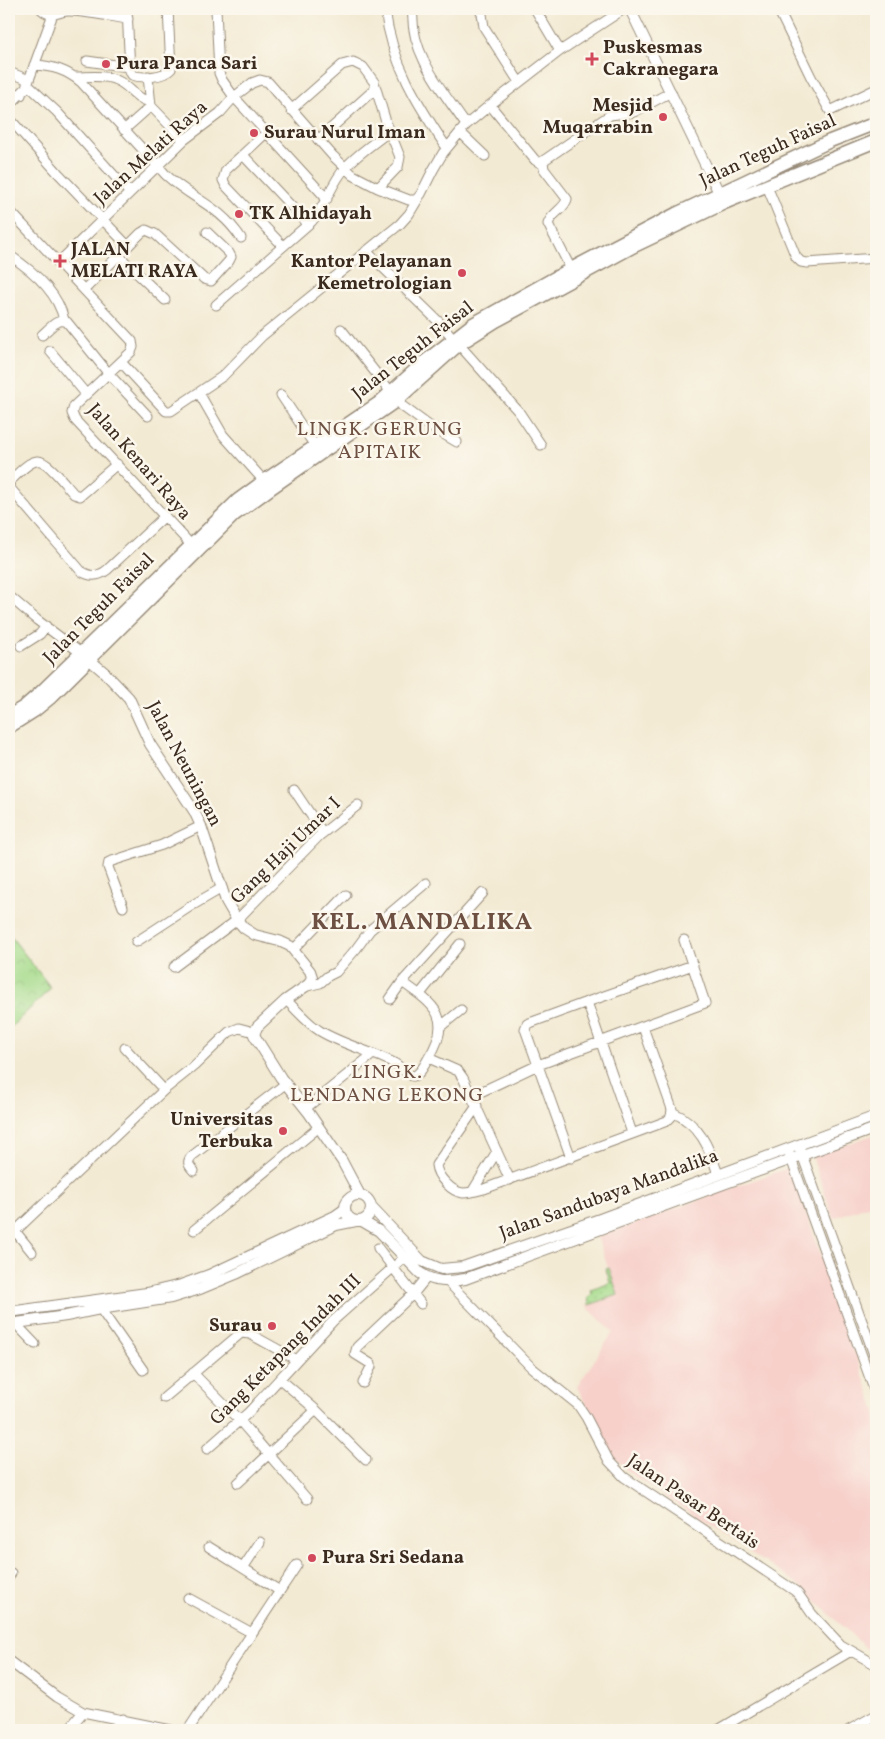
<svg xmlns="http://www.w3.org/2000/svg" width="885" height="1739" viewBox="0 0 885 1739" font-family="Vollkorn,serif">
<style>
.built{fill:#f7d0ca}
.grass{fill:url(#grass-dots);stroke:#708254}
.park{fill:url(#park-crowns);stroke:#708254}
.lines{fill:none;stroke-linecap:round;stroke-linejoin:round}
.minor-casing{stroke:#978a78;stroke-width:11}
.major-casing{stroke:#978a78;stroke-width:12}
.highway-casing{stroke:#978a78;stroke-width:15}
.minor{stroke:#fff;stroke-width:9}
.major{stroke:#fff;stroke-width:10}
.highway{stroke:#fff;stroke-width:12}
.poi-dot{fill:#d1495b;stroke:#fbf7ec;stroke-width:2}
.labels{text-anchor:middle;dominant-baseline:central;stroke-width:5;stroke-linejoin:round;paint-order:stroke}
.poi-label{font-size:19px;font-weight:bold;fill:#3b2a1e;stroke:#fbf7ec;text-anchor:start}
.street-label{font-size:19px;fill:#3b2a1e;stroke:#fbf7ec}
.neighbourhood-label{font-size:20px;letter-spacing:1px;fill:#6d5042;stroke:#fbf7ec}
.district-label{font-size:24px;font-weight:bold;letter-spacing:1px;fill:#6d5042;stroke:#fbf7ec}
</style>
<defs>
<pattern id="grass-dots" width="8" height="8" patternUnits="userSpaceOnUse" patternTransform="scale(1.25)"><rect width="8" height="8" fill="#a5db8b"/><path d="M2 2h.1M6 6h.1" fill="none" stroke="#8fbc78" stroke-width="1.8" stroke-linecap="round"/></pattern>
<pattern id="park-crowns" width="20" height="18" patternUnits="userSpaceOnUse" patternTransform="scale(1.25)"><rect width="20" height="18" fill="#a5db8b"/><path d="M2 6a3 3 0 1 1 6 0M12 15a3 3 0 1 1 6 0" fill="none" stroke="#8fbc78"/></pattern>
</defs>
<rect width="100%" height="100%" fill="#fbf7ec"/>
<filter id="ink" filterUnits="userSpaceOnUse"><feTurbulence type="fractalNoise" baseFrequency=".02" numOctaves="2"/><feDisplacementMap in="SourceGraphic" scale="10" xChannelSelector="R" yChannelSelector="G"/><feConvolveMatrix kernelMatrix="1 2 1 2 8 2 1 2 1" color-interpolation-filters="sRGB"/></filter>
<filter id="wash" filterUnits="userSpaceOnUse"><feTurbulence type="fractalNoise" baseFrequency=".0096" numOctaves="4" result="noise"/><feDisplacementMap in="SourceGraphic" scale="20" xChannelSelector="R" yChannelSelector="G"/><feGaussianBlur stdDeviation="1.12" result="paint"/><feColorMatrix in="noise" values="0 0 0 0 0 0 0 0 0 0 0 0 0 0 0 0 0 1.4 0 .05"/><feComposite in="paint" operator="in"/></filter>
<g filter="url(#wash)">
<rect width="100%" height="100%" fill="#f3ead3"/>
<path class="built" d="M876 1134V1203L833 1218 812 1156Z
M790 1167 876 1412V1646L867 1649 795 1582 631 1474 612 1455 577 1387 613 1332 586 1306 618 1295 597 1237Z"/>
<path class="grass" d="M609 1268 618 1295 589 1305 588 1298 592 1295 591 1290 605 1285 610 1282 606 1269Z"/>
<path class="park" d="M9 934 51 988 9 1029Z"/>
</g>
<g filter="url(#ink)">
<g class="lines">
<g class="minor-casing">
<path id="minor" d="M41 9C52 19 56 12 67 11 81 10 112 17 128 19
M127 9 130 71 132 75C142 79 164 77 171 69L168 9
M216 9 219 73 222 80 234 97 327 199
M385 9C391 62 418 105 447 148
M413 9C409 53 443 91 466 125
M479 9 482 14 484 27 519 82
M535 9 560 51
M778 9 811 77 830 111 876 89
M87 61 129 67
M34 65C53 66 66 70 81 82L166 175C193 200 219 205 241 238
M9 72 29 80
M148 76 151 106 184 140
M75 77C90 77 106 74 120 82 131 88 136 99 150 102
M27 84 57 112 129 192
M9 91 21 95
M490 105 535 160 542 164
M9 106 26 88 53 14
M291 110 342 65 353 62 363 67 374 82 386 122 400 157 398 167 378 188
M9 118 58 173 128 246
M124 130 151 106
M460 132 485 156
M266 133 226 170 223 180 226 186 283 246
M318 140 376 88
M243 155 308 224
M767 186 796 257 801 262 807 263 876 258
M9 210 132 341 133 347 131 352 74 406 72 413 75 420 194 548
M366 251 438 321 519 412 541 445
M9 255C32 270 58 292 64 320
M119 256 165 300
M58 263 184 140 220 113 234 97 252 83 260 80 268 82 332 155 353 175 378 188 409 200H416L421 194 433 170 443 153 466 125 490 105 560 51 624 9
M571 269 548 224C551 213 565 209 567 199L544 169 543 161 610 115 634 112 671 92
M84 290 141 233 146 230 155 234 204 279 211 281 229 261 231 257 229 253 207 232
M216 305 312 221C326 205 331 184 345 168 357 154 375 143 389 131
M341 329 402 406 428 425 457 442
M42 335C49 329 58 317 67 322L109 374 148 416
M50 351 86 394
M121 362 166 411H171L223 376 262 336 400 224 409 214 418 199
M199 393 223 435 264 481
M281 395 315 446
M9 482C16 476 27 462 37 461 47 459 67 487 74 494L80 496 117 464
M9 487 81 571C90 577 98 577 107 570L165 516
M9 596 37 620 81 653
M21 646 40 634 46 626
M294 790 323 833
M123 907 108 867 109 862 162 845 201 826
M136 942 191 906 222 888
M294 949 346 895
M174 967 237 920 319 836 358 805
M307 986 320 983 328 976 336 972 356 949 370 930 426 883
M420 994 460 944
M390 999 402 982 483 893
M286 1000C297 1010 307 1023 320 1031 343 1045 371 1051 394 1063 400 1066 407 1076 413 1076 420 1075 425 1064 428 1059 454 1018 435 1005 402 982
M440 1027 461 1010
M125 1048 164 1090
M433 1060 458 1071 463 1078 510 1180
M472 1096 538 1065 705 1003 684 940
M477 1106 436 1165C437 1177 452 1192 463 1193 470 1193 477 1191 484 1189L667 1121 671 1117 672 1109 643 1027
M306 1108 373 1054
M672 1112C700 1124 709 1147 718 1174
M632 1133 587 1002 693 965
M800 1149 876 1360
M789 1153 876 1395
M571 1158 525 1029 527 1024 587 1002
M194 1171C189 1166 186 1162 192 1156L285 1084
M472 1192 497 1151
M194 1230 319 1127
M15 1231 32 1252
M9 1237 164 1090 194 1066 229 1032 239 1028 254 1032
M378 1248 421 1304
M448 1282 531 1367 578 1405 586 1417 609 1461 624 1477 795 1591 799 1595 812 1614 841 1645 876 1665
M97 1304 143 1370
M15 1323 35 1344
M193 1373 240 1421 307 1499
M280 1379 316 1410 366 1460
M363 1383 371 1367V1364L355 1354 357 1347 414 1293 427 1277
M164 1398 241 1333 250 1334 297 1360
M207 1449 248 1413 333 1321 405 1257
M238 1483 316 1410
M209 1547 280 1591
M243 1568 260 1542
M9 1577 11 1573
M188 1598 252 1633
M9 1661 57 1697 83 1712 171 1730
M68 1730 83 1712
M113 1730 123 1719
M188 1730 297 1565
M718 1730 851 1651
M849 1730 876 1715"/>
</g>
<g class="major-casing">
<path id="major" d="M630 9 722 199
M84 655 104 672 129 698 150 744 194 811 201 826 226 901 237 920 244 928 255 935 279 941 290 946 310 971 312 977 309 984 286 1000 257 1027 254 1035 281 1078 309 1113 342 1161 360 1195
M345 1208a13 13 0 1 1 26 0a13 13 0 1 1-26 0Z
M371 1207 422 1261 441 1269 463 1267 600 1219 876 1116
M362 1221 379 1231 420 1273C435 1283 448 1282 465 1279L876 1128
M9 1312 147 1293 181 1285 209 1275 335 1216 345 1209
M9 1324 66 1316 100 1309 171 1298 200 1289 236 1274 336 1225 356 1221"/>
</g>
<g class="highway-casing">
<path id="highway" d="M9 716 24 707 39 694 238 500 264 481 379 403 422 364 473 324 571 269 676 214 830 141 876 123
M9 727 34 711 51 697 234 515 271 488 397 400 458 345 496 321 634 246 724 203 876 141"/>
</g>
<use href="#minor" class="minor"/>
<use href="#major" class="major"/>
<use href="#highway" class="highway"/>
</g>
</g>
<g class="poi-dot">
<path d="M589.5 51.5h5v5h5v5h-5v5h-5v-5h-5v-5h5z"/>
<circle cx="106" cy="64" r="5"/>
<circle cx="663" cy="117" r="5"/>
<circle cx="254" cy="133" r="5"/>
<circle cx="239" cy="214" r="5"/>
<path d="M57.5 253.5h5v5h5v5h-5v5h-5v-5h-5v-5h5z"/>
<circle cx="462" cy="273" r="5"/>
<circle cx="283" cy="1131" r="5"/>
<circle cx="272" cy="1326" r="5"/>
<circle cx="312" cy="1558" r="5"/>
</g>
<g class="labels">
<g class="poi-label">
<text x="603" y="48">Puskesmas<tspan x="603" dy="22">Cakranegara</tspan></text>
<text x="116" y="64">Pura Panca Sari</text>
<text x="653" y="106" text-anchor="end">Mesjid<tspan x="653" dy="22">Muqarrabin</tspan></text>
<text x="264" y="133">Surau Nurul Iman</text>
<text x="249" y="214">TK Alhidayah</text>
<text x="71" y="250">JALAN<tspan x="71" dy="22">MELATI RAYA</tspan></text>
<text x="452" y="262" text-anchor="end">Kantor Pelayanan<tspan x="452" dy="22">Kemetrologian</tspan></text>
<text x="273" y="1120" text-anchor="end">Universitas<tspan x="273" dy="22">Terbuka</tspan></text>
<text x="262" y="1326" text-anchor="end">Surau</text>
<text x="322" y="1558">Pura Sri Sedana</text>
</g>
<g class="street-label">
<text transform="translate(768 151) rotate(-25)">Jalan Teguh Faisal</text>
<text transform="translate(151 153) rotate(-42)">Jalan Melati Raya</text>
<text transform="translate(413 351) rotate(-38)">Jalan Teguh Faisal</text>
<text transform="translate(139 462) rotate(49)">Jalan Kenari Raya</text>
<text transform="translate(99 609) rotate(-45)">Jalan Teguh Faisal</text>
<text transform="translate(184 764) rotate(62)">Jalan Neuningan</text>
<text transform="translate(286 851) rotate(-44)">Gang Haji Umar I</text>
<text transform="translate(609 1195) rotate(-20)">Jalan Sandubaya Mandalika</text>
<text transform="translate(286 1350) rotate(-45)">Gang Ketapang Indah III</text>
<text transform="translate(693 1502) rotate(34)">Jalan Pasar Bertais</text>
</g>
<g class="neighbourhood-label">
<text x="380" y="430">LINGK. GERUNG<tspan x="380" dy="23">APITAIK</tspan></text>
<text x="387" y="1073">LINGK.<tspan x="387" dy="23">LENDANG LEKONG</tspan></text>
</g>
<g class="district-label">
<text x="422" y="923">KEL. MANDALIKA</text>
</g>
</g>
<rect width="885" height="1739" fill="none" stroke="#fbf7ec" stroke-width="30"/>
</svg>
